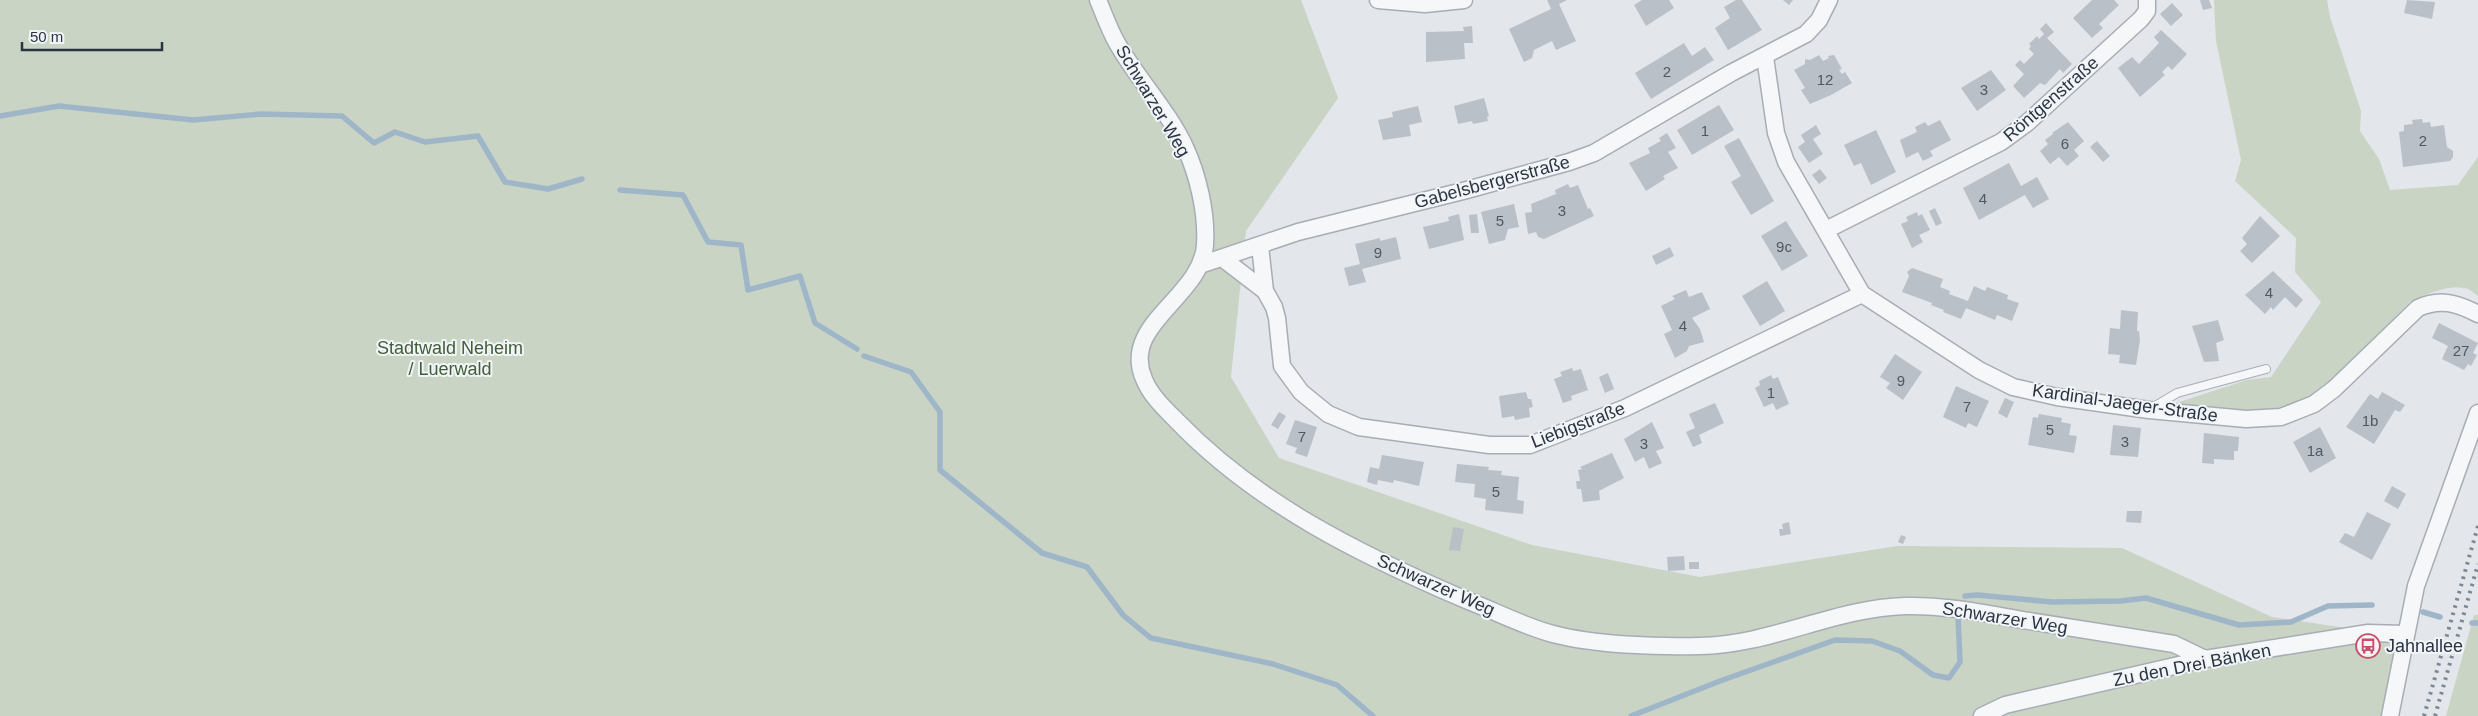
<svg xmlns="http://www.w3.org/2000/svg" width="2478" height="716" viewBox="0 0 2478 716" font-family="Helvetica,sans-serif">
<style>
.green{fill:#c9d4c4}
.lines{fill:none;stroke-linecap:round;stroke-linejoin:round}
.stream{stroke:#9fb6c9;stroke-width:5.5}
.building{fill:#bac0c7}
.lane-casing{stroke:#a8adb5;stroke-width:10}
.street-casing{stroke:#a8adb5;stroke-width:19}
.lane{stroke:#f5f7f9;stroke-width:8}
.street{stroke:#f5f7f9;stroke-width:16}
.rail{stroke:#7c8794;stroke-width:4;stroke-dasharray:2.5 5;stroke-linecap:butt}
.labels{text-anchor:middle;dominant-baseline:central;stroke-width:4;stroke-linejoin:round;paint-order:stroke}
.number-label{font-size:15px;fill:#4f5863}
.street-label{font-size:18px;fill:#2b3542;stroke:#f2f5f8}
.park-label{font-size:18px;fill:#425e38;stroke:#f2f5f8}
.poi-label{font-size:18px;fill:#2b3542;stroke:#f2f5f8;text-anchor:start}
</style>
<rect width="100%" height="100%" fill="#e3e6eb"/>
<path class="green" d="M0 0H1301L1338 98 1246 231 1231 377 1279 458 1532 545 1700 577 1897 546 2122 548 2272 617 2393 635 2397 664 2381 716H0Z
M2214 0H2327L2330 17 2361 111 2360 131 2379 159 2390 190 2458 185 2478 157V296C2474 293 2469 288 2464 288 2449 284 2423 295 2410 302L2334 379 2303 403 2278 409 2246 410 2173 404 2247 380 2271 377 2321 302 2295 272 2296 238 2235 181 2241 160 2216 41Z
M2474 615H2478V716H2446Z"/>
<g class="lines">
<path class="stream" d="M0 116 59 106 193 120 261 114 342 116 374 143 395 132 425 142 478 136 505 182 548 189 582 179
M620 190 683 195 708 242 741 245 748 290 800 276 815 323 857 349
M864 356 911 372 940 412V470L1042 553 1087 567 1123 615 1151 638 1273 664 1337 685 1373 716
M1965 596 1977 595 2052 602 2120 601 2146 598 2239 625 2291 622 2328 606 2372 605
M2423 612 2440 617
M2472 623H2478
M1631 716 1720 681 1835 640 1872 641 1900 651 1933 675 1949 678 1960 662 1958 616"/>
</g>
<path class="building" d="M1547 0H1567L1559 4 1576 41 1556 50 1552 41 1534 50 1532 58 1524 62 1509 29 1551 9Z
M1642 0H1669L1674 8 1646 26 1634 5Z
M1736 0H1742L1762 30 1728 50 1715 28 1730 18 1724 7Z
M1783 0H1793L1789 5Z
M2092 0H2114L2119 5 2099 24 2103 28 2092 38 2073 18Z
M2200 0H2209L2212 8 2203 10Z
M2407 0 2435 2 2432 19 2404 13Z
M2172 3 2183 15 2171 26 2160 14Z
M2046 23 2054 32 2047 38 2072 64 2063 73 2060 69 2045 85 2040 83 2024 98 2013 86 2024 74 2015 65 2020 60 2024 64 2034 54 2029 49 2031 46 2029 44 2037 36 2039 39 2044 34 2040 29Z
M1472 26 1473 43H1464L1465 59 1426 62V32L1464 31 1463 27Z
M2161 30 2187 54 2172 70 2168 66 2162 72 2165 75 2140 97 2118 68 2132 57 2139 64 2159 43 2154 37Z
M1684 43 1692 56 1705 47 1714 60 1651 99 1635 73Z
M1819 55 1823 61 1829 58 1828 56 1834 55 1842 69 1839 70 1842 74 1845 72 1852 83 1831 95 1810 104 1801 90 1805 88 1794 70 1805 64V59L1810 60Z
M1991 70 2006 90 1977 111 1961 88Z
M1484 98 1489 116 1487 117 1488 121 1473 124 1472 121 1458 124 1454 106Z
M1719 105 1734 130 1692 155 1677 130Z
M1418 106 1422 122 1409 125 1411 136 1383 140 1378 120 1393 117 1392 112Z
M2422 119 2423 123 2430 122 2431 127 2444 125 2447 147 2453 151V157L2450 161 2403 167 2399 132 2404 131V125L2413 124 2412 120Z
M1940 120 1951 140 1930 151 1933 156 1923 161 1918 152 1906 158 1900 140 1917 132 1915 127 1925 122 1928 126Z
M2068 122 2084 141 2074 150 2079 156 2067 166 2059 157 2050 164 2040 151 2048 144 2045 140 2053 134 2052 133Z
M1816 125 1821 134 1813 139 1823 154 1809 163 1798 147 1805 142 1801 135Z
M1876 130 1896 172 1871 185 1861 163 1854 166 1844 145Z
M1667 133 1676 148 1668 152 1678 168 1663 176 1665 179 1646 191 1629 163 1650 153 1648 148 1661 141 1659 138Z
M1739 138 1774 201 1751 215 1731 182 1741 176 1724 146Z
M2097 141 2110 156 2103 162 2090 147Z
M2009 163 2021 186 2037 177 2049 199 2033 208 2025 195 1979 220 1963 188Z
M1820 169 1827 178 1819 184 1812 175Z
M1568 184 1570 188 1578 185 1588 209 1590 208 1594 216 1544 239 1538 237 1536 232 1528 234 1525 213 1532 212 1531 204 1556 194 1555 190Z
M1514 204 1519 227 1508 229 1505 240 1489 244 1481 212Z
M1935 208 1942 223 1936 226 1929 211Z
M1917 212 1918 216 1922 214 1930 230 1919 235 1923 242 1912 248 1901 224 1908 221 1906 217Z
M1459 214 1464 240 1429 249 1423 227 1449 221 1448 217Z
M1477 214 1479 233H1471L1469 215Z
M2260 216 2280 236 2252 263 2240 251 2247 244 2242 238Z
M1786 221 1808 256 1782 271 1761 236Z
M1396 237 1401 259 1362 269 1366 282 1349 286 1344 268 1360 264 1355 244 1380 238V241Z
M1670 247 1674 256 1656 265 1652 256Z
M1912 268 1943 279 1940 287 1950 291 1949 294 1968 301 1974 286 1985 291 1987 287 2008 295 2007 299 2019 303 2012 321 1997 315 1995 320 1966 308 1961 319 1943 312 1944 310 1931 305 1932 303 1902 292 1909 276 1907 272Z
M2273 271 2303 300 2296 308 2285 297 2273 310 2271 307 2265 314 2245 295Z
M1767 281 1785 311 1760 326 1742 296Z
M1686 290 1689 297 1702 292 1710 309 1692 318 1700 329 1704 342 1689 346 1687 351 1675 358 1664 334 1672 330 1661 306 1675 299 1672 296Z
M2121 310 2138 312 2137 331H2139L2140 340 2136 365 2119 363 2120 355 2108 354 2110 328 2120 329Z
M2218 320 2224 340 2216 343 2219 361 2204 362 2192 326Z
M2439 323 2478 343 2473 353 2477 355 2471 366 2468 364 2464 370 2442 359 2448 346 2432 338Z
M1895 354 1922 372 1903 400 1886 388 1890 383 1880 377Z
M1572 368 1573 371 1581 369 1588 390 1571 396 1572 400 1563 403 1554 379 1562 376 1560 372Z
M1608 373 1614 389 1605 393 1599 377Z
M1771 375 1773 379 1778 377 1789 404 1776 410 1773 403 1764 407 1755 388 1760 385 1759 381Z
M1956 386 1989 401 1977 427 1968 423 1966 428 1943 417Z
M1526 392 1528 399H1531L1533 407 1529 408 1530 417 1515 420 1514 416 1502 418 1499 396Z
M2382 392 2405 405 2400 412 2395 410 2374 444 2346 427 2370 394 2378 399Z
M2005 398 2014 402 2007 418 1998 413Z
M1715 403 1724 423 1699 435 1702 443 1693 447 1686 432 1695 428 1689 414Z
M1279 412 1286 416 1278 429 1271 425Z
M2039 414 2062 418 2061 422 2071 424 2069 435 2077 436 2074 453 2028 445 2033 417 2038 418Z
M1295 420 1317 427 1307 457 1295 453 1297 448 1286 444Z
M1652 422 1664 448 1656 451 1662 463 1649 469 1644 457 1635 462 1624 439Z
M2113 425 2141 428 2138 457 2110 455Z
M2320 427 2336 458 2310 473 2293 442Z
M2204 433 2239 437 2238 451H2234V460L2214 459V464L2202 463Z
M1612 453 1624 478 1599 491 1600 500 1583 502 1581 489H1577L1576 481H1580L1578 470 1582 469 1580 467Z
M1382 455 1424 462 1419 486 1394 480 1393 483 1378 480 1377 485 1367 482 1370 467 1379 469Z
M1457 464 1489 467 1488 470 1502 471 1501 475 1519 477 1517 500 1524 501 1523 514 1485 510 1486 499 1474 497 1475 484 1455 482Z
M2392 486 2406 494 2398 509 2384 501Z
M2127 511H2142L2141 523 2126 522Z
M2367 512 2391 524 2372 560 2339 542 2345 533 2354 537Z
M1789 522 1791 534 1780 536 1779 529H1783L1782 524Z
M1453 527 1464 529 1460 551 1449 550Z
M1901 535 1906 537 1903 544 1898 542Z
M1684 556 1685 570 1668 571 1667 557Z
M1689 562H1699V569H1689Z"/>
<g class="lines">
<g class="lane-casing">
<path id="lane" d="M2152 408 2177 393 2266 369"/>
</g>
<g class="street-casing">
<path id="street" d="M1098 0C1104 14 1109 29 1117 43 1136 77 1169 112 1185 147 1198 175 1207 213 1205 245 1201 298 1120 324 1144 379 1150 395 1165 409 1177 421 1257 504 1361 555 1466 600 1495 611 1523 626 1553 634 1595 645 1656 647 1700 646 1770 645 1835 608 1905 606 1948 605 1987 614 2029 621 2077 629 2126 636 2174 644L2205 659
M1378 0 1425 4 1464 0
M1765 57 1776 133 1786 162 1862 294 1979 370 2013 387 2057 397 2149 410 2246 419 2281 417 2314 404 2334 389 2418 308C2440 298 2457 303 2478 314
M1826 230 2001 142 2027 123 2141 19 2147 11V0
M1260 246 1265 291 1274 307 1277 318 1282 366 1301 392 1328 414 1359 427 1489 445H1530L1625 408 1862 294
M1222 258 1265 291
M1200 265 1298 232 1463 191 1569 162 1594 153 1731 73 1806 34 1819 20 1829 0
M1982 716 2005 705 2205 659 2368 633 2406 634
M2390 716 2416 586 2478 413"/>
</g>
<use href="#lane" class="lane"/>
<use href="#street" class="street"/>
<path class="rail" d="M2424 716 2478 526
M2435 716 2478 564"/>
</g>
<defs>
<g id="bus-ring" transform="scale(1.25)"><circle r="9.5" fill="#f2f5f8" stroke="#cb4c67" stroke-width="1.5"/><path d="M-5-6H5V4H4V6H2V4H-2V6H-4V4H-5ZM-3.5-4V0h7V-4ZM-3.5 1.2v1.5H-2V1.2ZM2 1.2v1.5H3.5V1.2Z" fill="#cb4c67"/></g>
</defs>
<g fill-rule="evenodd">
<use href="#bus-ring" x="2368" y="646"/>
</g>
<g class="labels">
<g class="number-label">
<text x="1667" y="71">2</text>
<text x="1825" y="79">12</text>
<text x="1984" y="89">3</text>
<text x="1705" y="130">1</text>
<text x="2423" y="140">2</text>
<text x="2065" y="143">6</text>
<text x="1983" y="198">4</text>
<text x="1562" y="210">3</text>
<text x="1500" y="220">5</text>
<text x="1784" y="246">9c</text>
<text x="1378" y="252">9</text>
<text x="2269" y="292">4</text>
<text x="1683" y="325">4</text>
<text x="2461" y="350">27</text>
<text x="1901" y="380">9</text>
<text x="1771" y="392">1</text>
<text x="1967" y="406">7</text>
<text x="2370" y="420">1b</text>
<text x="2050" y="429">5</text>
<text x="1302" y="436">7</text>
<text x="2125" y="441">3</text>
<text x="1644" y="443">3</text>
<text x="2315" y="450">1a</text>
<text x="1496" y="491">5</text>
</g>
<g class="street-label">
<text transform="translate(2051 99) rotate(-41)">Röntgenstraße</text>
<text transform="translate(1153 101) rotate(59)">Schwarzer Weg</text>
<text transform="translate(1492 182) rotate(-15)">Gabelsbergerstraße</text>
<text transform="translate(2125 403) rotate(8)">Kardinal-Jaeger-Straße</text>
<text transform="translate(1578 425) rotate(-21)">Liebigstraße</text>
<text transform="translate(1436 585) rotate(24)">Schwarzer Weg</text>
<text transform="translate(2005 618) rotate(9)">Schwarzer Weg</text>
<text transform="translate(2192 665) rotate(-11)">Zu den Drei Bänken</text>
</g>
<g class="park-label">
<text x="450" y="348">Stadtwald Neheim<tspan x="450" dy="21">/ Luerwald</tspan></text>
</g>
<g class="poi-label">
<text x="2386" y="646">Jahnallee</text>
</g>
</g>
<path d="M22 42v8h140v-8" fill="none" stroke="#2b3542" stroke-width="2.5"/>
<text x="30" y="42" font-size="15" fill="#2b3542" stroke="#f2f5f8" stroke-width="4" paint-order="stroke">50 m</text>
</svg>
